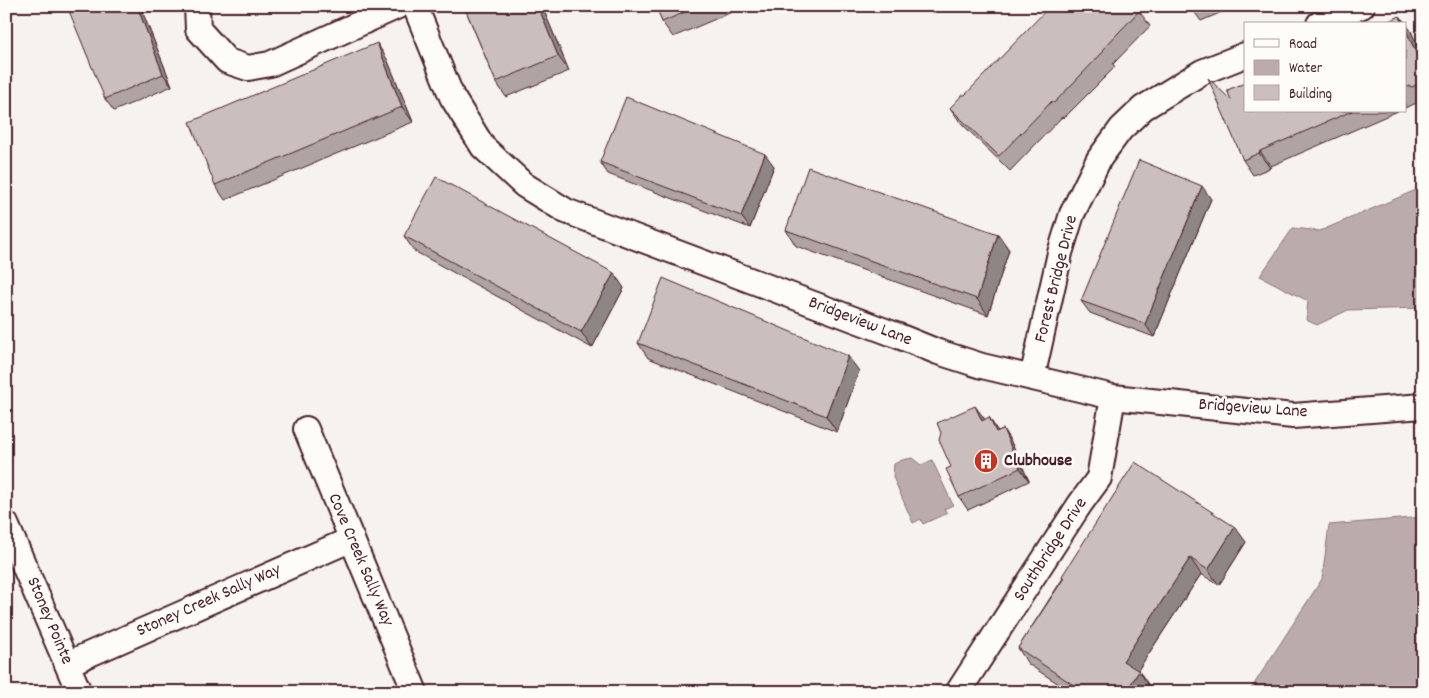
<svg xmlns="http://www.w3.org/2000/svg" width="1429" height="698" viewBox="0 0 1429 698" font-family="Dekko,sans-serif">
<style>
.water{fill:#bbabac;stroke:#8e7378}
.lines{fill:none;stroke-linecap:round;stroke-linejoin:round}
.minor-casing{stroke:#4a1f2b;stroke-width:28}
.minor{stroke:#fdfcf7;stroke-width:24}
.wall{fill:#afa4a3;stroke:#4a1f2b}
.shaded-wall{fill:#8e8685;stroke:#4a1f2b}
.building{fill:#cbbfbe;stroke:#4a1f2b}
.labels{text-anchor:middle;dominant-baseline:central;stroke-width:5;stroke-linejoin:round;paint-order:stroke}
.street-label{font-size:18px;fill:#4a1f2b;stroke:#fdfcf7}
.poi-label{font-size:18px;font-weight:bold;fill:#4a1f2b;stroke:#fdfcf7;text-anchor:start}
</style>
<rect width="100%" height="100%" fill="#f6f3ef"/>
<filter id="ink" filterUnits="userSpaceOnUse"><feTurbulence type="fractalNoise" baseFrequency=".02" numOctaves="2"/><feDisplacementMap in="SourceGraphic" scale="10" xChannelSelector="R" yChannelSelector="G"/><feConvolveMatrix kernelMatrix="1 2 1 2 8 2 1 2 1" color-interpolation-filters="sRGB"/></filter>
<g filter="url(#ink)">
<path class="water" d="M1423 187V308L1348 310 1317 325 1306 320 1308 301 1260 276 1293 228 1320 231Z
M912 458 921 465 932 460 953 505 944 509 947 513 923 524 921 519 913 523 893 477 894 464 902 460Z
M1423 517V692H1249L1322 579 1329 525Z"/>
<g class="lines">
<g class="minor-casing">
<path id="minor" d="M197 6 198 29 227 61 248 68 270 64 398 6
M415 6 452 97 483 147 524 185 566 211 896 335 938 352 982 366 1113 397 1293 416 1423 406
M1319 24 1362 6
M1032 378 1060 253 1072 214 1099 159 1121 129 1143 108 1202 72 1245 55
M306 429 415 692
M6 524 79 692
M67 664 352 539
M958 692 1080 504 1099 478 1113 397"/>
</g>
<use href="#minor" class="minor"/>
</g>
<path class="wall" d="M140 6 172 86 114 111 105 99Z
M464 6H542L569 71 506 97 496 82Z
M656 6H730L732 12 673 37 662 22Z
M1190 6H1236L1201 21Z
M1139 11 1150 26 1113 64 1115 67 1064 118 1062 117 1010 171 961 123 950 108 965 95Z
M1400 16 1411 31 1423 59V102L1421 101 1405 108V24Z
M387 59 413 122 225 200 215 185Z
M1231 100 1245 111H1398L1271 166 1270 168 1253 175 1243 160Z
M600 162 774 166 750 228 608 174Z
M1211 199 1154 337 1090 313 1081 301Z
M786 230 998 234 1009 250 988 315 796 246Z
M404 236 624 288 592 348 414 251Z
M638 343 859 371 837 432 648 358Z
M984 419 997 430 998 431 1003 429 1011 442 1029 481 968 510 959 497 951 467Z
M1246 542 1219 585 1201 574 1138 670 1150 687 1146 692H1071L1028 664 1018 648 1063 578 1062 576Z"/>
<path class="shaded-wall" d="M137 6H140L172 86 163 74Z
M538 6H542L569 71 558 56Z
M1400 16 1411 31 1423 59V69L1405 28V24H1403Z
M377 43 387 59 413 122 402 107Z
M1260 151 1271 166 1270 168 1259 153Z
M765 154 774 166 750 228 741 216Z
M1202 186 1211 199 1154 337 1145 324Z
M998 234 1009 250 988 315 977 299Z
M614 273 624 288 592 348 581 332Z
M848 356 859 371 837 432 826 416Z
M975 406 984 418 990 433 982 421Z
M989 417 997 430 1004 445 996 432Z
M1003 429 1011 442 1029 481 1020 468Z
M1235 527 1246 542 1219 585 1208 570Z
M1190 558 1201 574 1134 676 1123 661Z
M1139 671 1150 687 1146 692H1126Z"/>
<path class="building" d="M67 6H137L163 74 105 99Z
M464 6H538L558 56 496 82Z
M656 6H699L662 22Z
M1050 6H1135L1139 11 1102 50 1104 51 1054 103 1052 101 999 156 950 108 962 95H965Z
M1400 16 1403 24H1382Z
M1405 28 1423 69V82L1412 87 1410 86 1405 88Z
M377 43 402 107 215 185 190 122Z
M1208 78 1231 100 1227 90 1245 83V111H1352L1260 151 1259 153 1243 160Z
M626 97 765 154 741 216 600 162Z
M1139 160 1202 186 1145 324 1081 301Z
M808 167 998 234 977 299 786 230Z
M436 177 614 273 581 332 404 236Z
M663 278 848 356 826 416 638 343Z
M975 406 982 421 989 417 996 432 1003 429 1020 468 959 497 946 469 951 467 939 440 941 433 937 423Z
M1135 462 1235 527 1208 570 1190 558 1123 661 1139 671 1126 692H1084L1018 648 1064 578 1062 576Z"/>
</g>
<defs>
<g id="building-disc" transform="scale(1.25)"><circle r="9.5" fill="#c8321e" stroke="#fdfcf7"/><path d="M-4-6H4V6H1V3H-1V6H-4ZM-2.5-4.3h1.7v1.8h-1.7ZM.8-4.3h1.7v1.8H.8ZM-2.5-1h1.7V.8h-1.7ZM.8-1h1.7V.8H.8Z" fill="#fff"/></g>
</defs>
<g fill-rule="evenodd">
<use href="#building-disc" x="986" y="461"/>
</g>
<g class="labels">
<g class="street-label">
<text transform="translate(1057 279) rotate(-76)">Forest Bridge Drive</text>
<text transform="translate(860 322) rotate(21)">Bridgeview Lane</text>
<text transform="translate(1253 409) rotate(4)">Bridgeview Lane</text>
<text transform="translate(1051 550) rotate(-57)">Southbridge Drive</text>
<text transform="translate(360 560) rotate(67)">Cove Creek Sally Way</text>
<text transform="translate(209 601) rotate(-24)">Stoney Creek Sally Way</text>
<text transform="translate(49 621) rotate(67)">Stoney Pointe</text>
</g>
<g class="poi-label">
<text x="1004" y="461">Clubhouse</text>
</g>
</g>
<rect width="1429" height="698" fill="none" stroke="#fdfcf7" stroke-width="25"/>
<rect x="12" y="12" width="1404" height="673" fill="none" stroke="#4a1f2b" stroke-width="2" filter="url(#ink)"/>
<rect x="1244" y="22" width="162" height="90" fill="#fdfcf7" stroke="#b5a4a5"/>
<rect x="1254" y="39" width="25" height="8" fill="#fdfcf7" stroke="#b5a4a5"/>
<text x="1289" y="48" font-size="15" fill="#4a1f2b">Road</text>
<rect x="1254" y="60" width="25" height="15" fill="#bbabac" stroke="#b5a4a5"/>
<text x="1289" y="72" font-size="15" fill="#4a1f2b">Water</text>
<rect x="1254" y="85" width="25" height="15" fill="#cbbfbe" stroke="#b5a4a5"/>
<text x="1289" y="98" font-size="15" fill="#4a1f2b">Building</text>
</svg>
